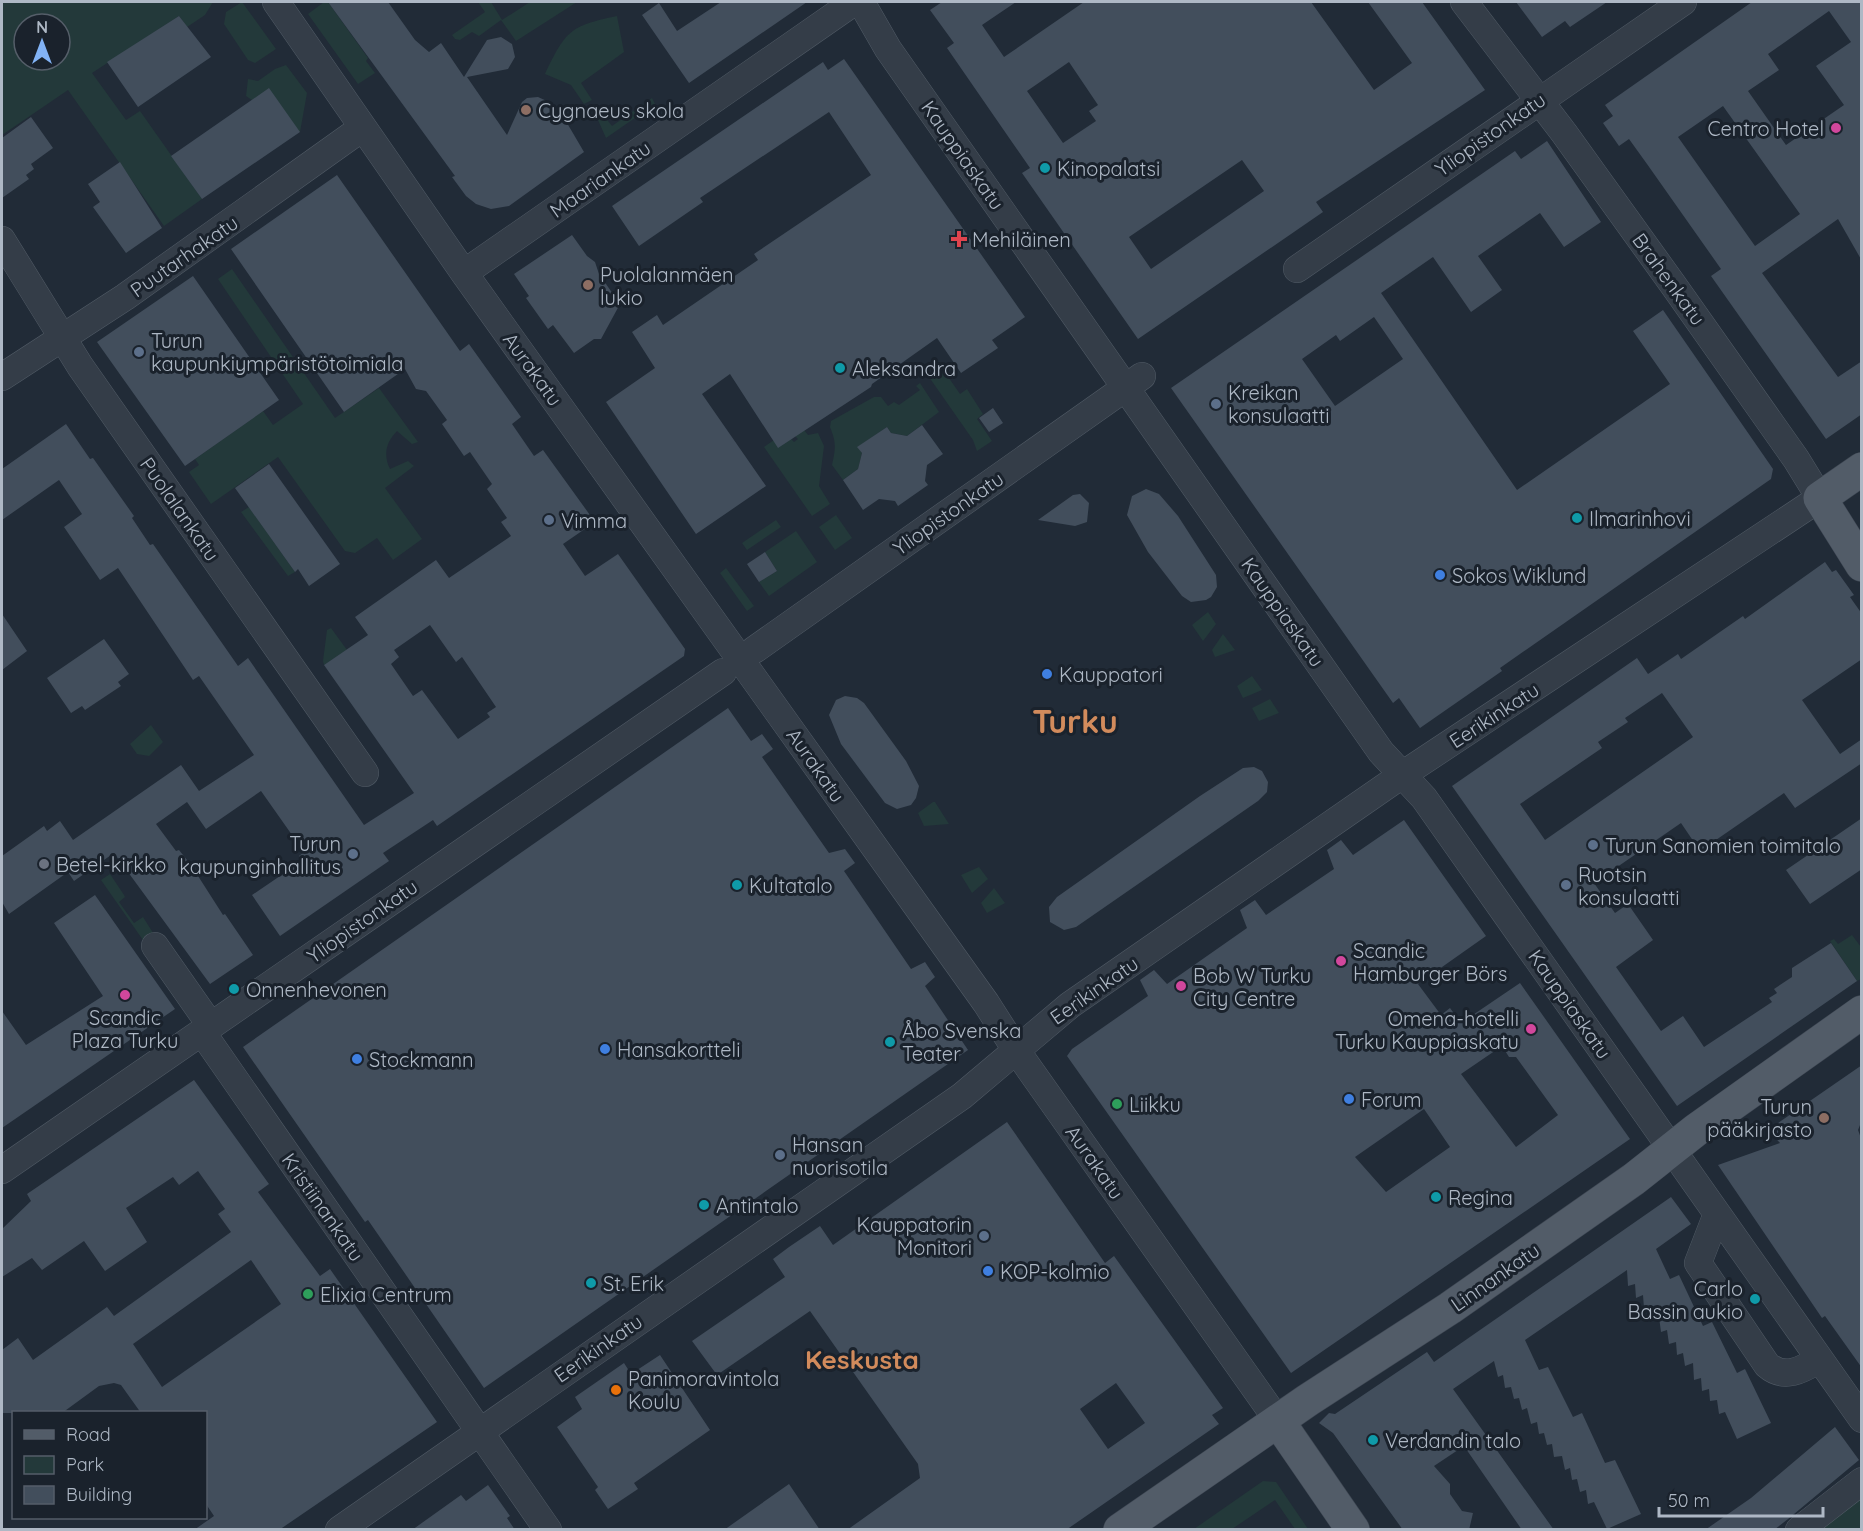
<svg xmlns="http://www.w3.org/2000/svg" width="1863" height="1531" viewBox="0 0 1863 1531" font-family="Quicksand,sans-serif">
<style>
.green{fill:#23393a;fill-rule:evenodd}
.building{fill:#424e5c;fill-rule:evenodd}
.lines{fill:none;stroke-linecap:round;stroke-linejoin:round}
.minor-casing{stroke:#515b66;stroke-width:28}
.major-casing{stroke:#3d4652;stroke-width:34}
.minor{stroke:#343d48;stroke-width:27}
.major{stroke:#525c68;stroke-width:33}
.education-dot{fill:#8d6e63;stroke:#1a222c;stroke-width:2}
.hotel-dot{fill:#d1479c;stroke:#1a222c;stroke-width:2}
.culture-dot{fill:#0f9aa8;stroke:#1a222c;stroke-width:2}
.health-dot{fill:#e0444e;stroke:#1a222c;stroke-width:2}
.service-dot{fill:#5c6f8a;stroke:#1a222c;stroke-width:2}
.shop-dot{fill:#3f7fe0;stroke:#1a222c;stroke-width:2}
.worship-dot{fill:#6b7280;stroke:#1a222c;stroke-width:2}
.leisure-dot{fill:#2e9e5b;stroke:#1a222c;stroke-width:2}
.food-dot{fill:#e8710a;stroke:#1a222c;stroke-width:2}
.labels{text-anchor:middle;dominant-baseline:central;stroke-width:6;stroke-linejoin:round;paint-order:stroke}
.poi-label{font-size:20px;fill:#aeb8c5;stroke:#1a222c;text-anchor:start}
.street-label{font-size:20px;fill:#aeb8c5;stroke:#1a222c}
.district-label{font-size:26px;font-weight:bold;fill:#d28b5c;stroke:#1a222c}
.town-label{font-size:32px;font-weight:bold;fill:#d28b5c;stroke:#1a222c}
</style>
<rect width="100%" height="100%" fill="#212b37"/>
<path class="green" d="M2 2H213L205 15 187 27 179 16 92 73 126 120 140 111 202 199 164 226 68 90 2 135ZM24 24H60V60H24Z
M242 2 276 49 255 63 248 60 224 24 226 12Z
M324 2H328L368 58 366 61 375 73 358 84 308 14Z
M478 2H491L502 20 530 2H577L516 41 501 20 479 36 472 32 460 40 455 39 452 35 485 12Z
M617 16 624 52 581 83 592 100 584 104 571 85 545 74C566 31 569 26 617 16Z
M286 65 307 93 300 132 246 96 248 79 258 81 275 69Z
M652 98 655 104 606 138 598 120 601 112 612 126Z
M232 269 335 418 379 388 418 442 412 444 397 431C386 442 383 455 390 469L408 461 414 466 385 488 422 539 393 560 377 538 355 553 345 551 278 457 211 504 189 472 199 465 195 459 263 411 273 425 303 404 218 279Z
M942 368 960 394 967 389 983 414 977 419 992 441 977 451 973 440 929 377Z
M920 383 939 412 907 436 891 433 887 427 858 447 862 453 858 469 843 480 832 465C836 447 836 442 830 427L831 421 874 397H881L888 406 894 402 899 405 920 390 916 386Z
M804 430 808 435 818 433 824 446 819 486 830 504 812 516 764 447 774 440 791 439 794 442 798 439 795 436Z
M249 507 295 572 288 576 241 512Z
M836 515 852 538 835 550 819 527Z
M776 520 781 527 747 550 742 543Z
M796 531 817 562 769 596 759 582 777 571 765 552Z
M726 568 754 606 747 611 720 573Z
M1208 612 1216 624 1203 641 1192 625Z
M331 628 347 650 324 665 323 661 327 630Z
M1223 634 1235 650 1215 657 1212 650Z
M1252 676 1262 690 1243 698 1237 686Z
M1270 699 1279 713 1259 721 1252 708Z
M151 725 163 742 149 756 137 754 130 744Z
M933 802H935L949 824 924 826 918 813Z
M979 867 988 879 972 893 961 875Z
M110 874 124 895 125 897 119 902 134 923 143 917 155 936 145 943 101 880Z
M994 888 1005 903 987 913 981 903Z
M1852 935 1861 947V979L1857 981 1830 941 1834 939 1838 944Z
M1263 1481 1276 1482 1308 1529H1295L1275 1500 1232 1529H1194Z
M1861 1493V1529L1814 1530Z"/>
<path class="building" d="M328 2H388L415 40 429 52 441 43 464 77 487 40 501 37 512 44 515 57 508 69 467 77 507 135 522 102 527 98 538 97 549 102 560 118 567 123 584 152 509 206 491 209 476 204 466 196 452 177 455 176Z
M721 2H807L689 83 642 15 659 3 677 31Z
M942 2H1016L982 25 1004 57 1084 2H1311L1374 90 1412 63 1368 2H1422L1485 90 1316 202 1323 212 1138 339 1022 173 1030 168 947 48 954 43 930 10ZM1069 62 1098 105 1089 111 1096 121 1063 143 1027 91ZM1242 160 1264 191 1151 269 1129 237Z
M1516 2H1607L1570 27 1565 21 1542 37Z
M1752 2H1862V261L1838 219 1762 273 1838 377 1862 361V414L1826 439 1711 276 1721 269 1647 164 1629 139 1619 146 1603 123 1613 116 1605 105ZM1829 11 1851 42 1816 66 1844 105 1786 145 1748 91 1779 70 1768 54ZM1723 106 1800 214 1755 246 1678 137Z
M179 16 211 57 138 107 107 62Z
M844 59 1025 317 992 340 998 348 961 373 937 338 872 384 871 387 778 448 730 374 702 394 766 486 696 534 606 402 655 368 632 332 657 315 663 325 758 260 754 254 871 175 829 112 700 198 703 202 639 246 612 206 823 62 828 70Z
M269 88 300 132 202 199 171 156Z
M31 117 53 148 31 164 34 169 26 175 29 179 2 198V138Z
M1547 141 1601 222 1564 247 1540 213 1478 256 1502 290 1471 312 1433 257 1381 293 1517 490 1670 384 1633 331 1663 310 1773 469 1771 479 1500 668 1502 671 1420 728 1399 698 1393 703 1171 388 1515 151 1521 159ZM1374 317 1403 359 1335 406 1302 359 1336 335 1340 341Z
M120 162 162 228 126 253 93 207 100 202 88 184Z
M337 175 460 351 469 344 521 417 512 424 534 456 543 450 595 522 563 544 585 576 618 554 685 649 684 656 437 826 433 820 383 853 389 861 280 936 252 895 302 861 299 856 304 852 261 791 206 829 187 802 156 824 176 851 179 850 191 865 223 915 225 914 253 955 210 984 114 853 74 881 68 872 9 914 2 902V856L44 826 47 831 60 821 73 840 181 765 199 791 254 755 199 676 193 680 118 568 100 580 64 527 82 514 59 480 2 520V469L66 424 90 459 93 458 134 516 132 518 150 545 153 544 238 666 248 658 364 825 414 793 324 665 368 635 355 617 436 560 449 578 511 536 501 522 507 518 487 489 492 484 470 452 464 456 442 424 447 420 426 391 416 389 405 369 344 412 231 249ZM430 625 456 662 462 657 496 707 487 713 490 717 458 739 422 690 413 696 391 664 399 657 394 650Z
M572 235 587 256 595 262 599 274 620 304 601 339H594L574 353 553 325 548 329 526 298 529 296 514 274Z
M193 276 279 400 185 466 97 342Z
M993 408 1003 423 989 432 979 418Z
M922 425 943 454 927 465 925 481 928 485 898 506 895 501 879 499 863 510 843 480 858 469 862 453 857 447 887 427 891 433 907 436Z
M269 464 340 564 309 586 298 569 295 572 235 488Z
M1146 489 1159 494 1178 516 1216 575 1217 587 1211 597 1206 600 1191 602 1182 596 1148 552 1127 515 1132 496Z
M1080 494 1089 503 1087 522 1075 526 1038 520 1073 495Z
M765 552 777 571 759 582 747 564Z
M1825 562 1832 572 1836 570 1854 595 1850 597 1862 614V659L1802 700 1840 754 1862 739V763L1795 808 1784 793 1700 851 1681 823 1594 883 1615 913 1628 904 1653 940 1616 967 1661 1031 1683 1016 1704 1047 1772 1002 1769 998 1777 993 1774 989 1792 977V968L1831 943 1857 981 1677 1106 1452 786 1637 658 1648 674 1678 654 1681 659 1743 616 1745 619ZM1662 693 1693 737 1545 840 1520 804 1602 748 1598 742 1628 722 1625 718Z
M2 614 27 651 2 670Z
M104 639 129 674 118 682 121 686 85 710 82 706 71 713 47 678Z
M845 696 857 698 864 703 906 761 919 786 916 798 911 805 897 809 885 803 841 744 829 715 836 700Z
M728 708 751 741 762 734 773 749 762 757 829 853 845 849 855 863 844 871 911 969 925 962 935 977 925 986 968 1050 484 1388 368 1220 365 1222 243 1047Z
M1254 767 1262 771 1268 782 1267 792 1258 801 1076 927 1064 930 1050 922 1049 907 1057 897 1200 796 1243 768Z
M1862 818V869L1810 904 1786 870Z
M1404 820 1486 936 1418 984 1441 1015 1450 1008 1461 1023 1520 983 1630 1139 1291 1373 1067 1056 1072 1049 1148 996 1140 980 1154 970 1167 984 1247 928 1240 910 1255 900 1266 915 1334 869 1327 850 1341 840 1353 855ZM1502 1046 1509 1057H1516L1558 1115 1516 1147 1461 1074ZM1424 1109 1450 1147 1386 1192 1355 1157Z
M95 895 175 1009 2 1128V1011L26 1045 103 996 54 923Z
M1862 1065V1120L1858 1130 1862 1141V1368L1825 1316 1822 1318 1718 1165 1780 1143 1768 1130Z
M194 1080 269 1184 258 1192 320 1276 330 1269 437 1422 279 1530H194L214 1516 206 1504V1413H141L121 1385 114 1383 99 1386 62 1413H2V1350L18 1338 33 1360 107 1307 114 1316 231 1232 218 1214 225 1209 198 1171 179 1185 173 1177 126 1208 147 1242 105 1271 84 1241 42 1270 32 1258 2 1277V1229L31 1201 27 1194ZM251 1260 281 1304 162 1387 133 1344Z
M1007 1122 1105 1263 1114 1256 1223 1408 1212 1415 1219 1424 1066 1530H847L920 1478 918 1464 810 1311 717 1375 692 1341 785 1277 773 1259 789 1247 820 1226 833 1245ZM1116 1383 1145 1423 1108 1449 1080 1409Z
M1671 1197 1691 1224 1656 1249 1670 1279 1679 1275 1703 1326 1712 1322 1737 1373 1745 1369 1771 1423 1737 1439 1725 1412 1719 1414 1717 1400 1710 1401 1709 1389 1702 1391 1701 1378 1694 1380 1693 1363 1685 1366 1683 1353 1677 1355 1676 1342 1669 1344 1667 1330 1661 1332 1659 1317 1652 1319 1651 1306 1644 1308 1643 1295 1636 1298 1635 1284 1628 1286 1627 1270 1525 1340 1539 1370 1548 1367 1573 1417 1582 1413 1605 1463 1615 1460 1641 1514 1607 1529 1594 1502 1588 1504 1586 1490 1580 1492 1577 1479 1572 1480 1570 1468 1565 1470 1562 1456 1554 1457 1552 1444 1547 1445 1544 1433 1539 1434 1537 1422 1531 1424 1527 1408 1522 1410 1519 1398 1514 1399 1511 1387 1505 1388 1503 1375 1498 1377 1494 1361 1453 1389 1554 1530H1522L1464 1446 1434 1466 1450 1484V1494L1462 1511 1473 1513 1469 1530H1403L1333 1433 1319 1423 1329 1413 1335 1414 1427 1352 1434 1362Z
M660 1355 710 1430 634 1483 638 1489 608 1509 595 1490 598 1487 557 1427 582 1409 575 1397 624 1363 631 1374Z
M1835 1427 1859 1460 1788 1519 1774 1530H1705L1751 1498Z
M789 1484 820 1530H724Z
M488 1485 510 1516 507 1518 515 1530H412L461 1495 466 1501Z"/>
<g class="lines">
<g class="minor-casing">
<path id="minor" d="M276 2 464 273 986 1003 1016 1050 1278 1421
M861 2 888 49 1381 752 1424 798 1862 1419
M2 240 80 366 365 773
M1297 269 1683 2
M464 273 854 2
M2 377 125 297 362 128
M754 650 1142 376
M155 946 211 1026
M202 1032 548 1530
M2 1170 723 672
M1717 1214 1698 1263 1767 1365C1784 1380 1802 1370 1818 1360
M339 1530 962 1096 1070 1005 1402 775 1820 498 1796 459 1674 286 1564 133 1464 2
M1799 1530 1862 1481"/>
</g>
<g class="major-casing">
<path id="major" d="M1862 469 1820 498 1862 565
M1278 1421 1353 1530
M1120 1530 1308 1400 1450 1308 1634 1179 1696 1130 1862 1012"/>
</g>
<use href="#minor" class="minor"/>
<use href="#major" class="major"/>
</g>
<g class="education-dot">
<circle cx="526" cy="110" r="6"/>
<circle cx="588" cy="285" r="6"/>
<circle cx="1824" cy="1118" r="6"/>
</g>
<g class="hotel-dot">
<circle cx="1836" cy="128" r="6"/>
<circle cx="1341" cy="961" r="6"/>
<circle cx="1181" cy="986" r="6"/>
<circle cx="125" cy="995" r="6"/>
<circle cx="1531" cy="1029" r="6"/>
</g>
<g class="culture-dot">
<circle cx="1045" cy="168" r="6"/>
<circle cx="840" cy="368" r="6"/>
<circle cx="1577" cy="518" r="6"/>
<circle cx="737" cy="885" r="6"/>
<circle cx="234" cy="989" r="6"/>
<circle cx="890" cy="1042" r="6"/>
<circle cx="1436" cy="1197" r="6"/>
<circle cx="704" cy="1205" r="6"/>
<circle cx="591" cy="1283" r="6"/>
<circle cx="1755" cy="1299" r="6"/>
<circle cx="1373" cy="1440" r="6"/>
</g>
<path class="health-dot" d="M956 230h6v6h6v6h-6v6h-6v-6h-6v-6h6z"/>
<g class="service-dot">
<circle cx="139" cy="352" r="6"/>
<circle cx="1216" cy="404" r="6"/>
<circle cx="549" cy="520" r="6"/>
<circle cx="1593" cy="845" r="6"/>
<circle cx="353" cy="854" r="6"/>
<circle cx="1566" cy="885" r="6"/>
<circle cx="780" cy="1155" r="6"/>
<circle cx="984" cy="1236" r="6"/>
</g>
<g class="shop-dot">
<circle cx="1440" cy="575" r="6"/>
<circle cx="1047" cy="674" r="6"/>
<circle cx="605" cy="1049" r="6"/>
<circle cx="357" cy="1059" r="6"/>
<circle cx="1349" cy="1099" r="6"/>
<circle cx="988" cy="1271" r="6"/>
</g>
<circle class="worship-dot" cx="44" cy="864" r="6"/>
<g class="leisure-dot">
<circle cx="1117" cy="1104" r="6"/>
<circle cx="308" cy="1294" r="6"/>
</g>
<circle class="food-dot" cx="616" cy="1390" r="6"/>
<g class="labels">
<g class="poi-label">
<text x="538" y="110">Cygnaeus skola</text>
<text x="1824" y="128" text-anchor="end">Centro Hotel</text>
<text x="1057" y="168">Kinopalatsi</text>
<text x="972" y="239">Mehiläinen</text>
<text x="600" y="274">Puolalanmäen<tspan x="600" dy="23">lukio</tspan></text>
<text x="151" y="340">Turun<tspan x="151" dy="23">kaupunkiympäristötoimiala</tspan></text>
<text x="852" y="368">Aleksandra</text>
<text x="1228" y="392">Kreikan<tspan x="1228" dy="23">konsulaatti</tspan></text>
<text x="1589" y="518">Ilmarinhovi</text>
<text x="561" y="520">Vimma</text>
<text x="1452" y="575">Sokos Wiklund</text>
<text x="1059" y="674">Kauppatori</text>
<text x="341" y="843" text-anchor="end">Turun<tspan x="341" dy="23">kaupunginhallitus</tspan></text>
<text x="1605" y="845">Turun Sanomien toimitalo</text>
<text x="56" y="864">Betel-kirkko</text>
<text x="1578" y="874">Ruotsin<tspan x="1578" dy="23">konsulaatti</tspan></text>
<text x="749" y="885">Kultatalo</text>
<text x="1353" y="950">Scandic<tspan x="1353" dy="23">Hamburger Börs</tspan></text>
<text x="1193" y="975">Bob W Turku<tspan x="1193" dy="23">City Centre</tspan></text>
<text x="246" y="989">Onnenhevonen</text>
<text x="125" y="1017" text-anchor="middle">Scandic<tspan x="125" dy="23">Plaza Turku</tspan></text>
<text x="1519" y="1018" text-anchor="end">Omena-hotelli<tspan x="1519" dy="23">Turku Kauppiaskatu</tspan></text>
<text x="902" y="1030">Åbo Svenska<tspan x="902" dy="23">Teater</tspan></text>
<text x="617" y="1049">Hansakortteli</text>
<text x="369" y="1059">Stockmann</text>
<text x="1361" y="1099">Forum</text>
<text x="1129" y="1104">Liikku</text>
<text x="1812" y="1106" text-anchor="end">Turun<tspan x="1812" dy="23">pääkirjasto</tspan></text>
<text x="792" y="1144">Hansan<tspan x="792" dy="23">nuorisotila</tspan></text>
<text x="1448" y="1197">Regina</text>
<text x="716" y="1205">Antintalo</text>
<text x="972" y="1224" text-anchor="end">Kauppatorin<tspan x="972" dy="23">Monitori</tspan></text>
<text x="1000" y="1271">KOP-kolmio</text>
<text x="603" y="1283">St. Erik</text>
<text x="1743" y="1288" text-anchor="end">Carlo<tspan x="1743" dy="23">Bassin aukio</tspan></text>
<text x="320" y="1294">Elixia Centrum</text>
<text x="628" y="1378">Panimoravintola<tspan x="628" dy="23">Koulu</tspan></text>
<text x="1385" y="1440">Verdandin talo</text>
</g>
<g class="street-label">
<text transform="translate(1490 134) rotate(-35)">Yliopistonkatu</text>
<text transform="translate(963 155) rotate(55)">Kauppiaskatu</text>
<text transform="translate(600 179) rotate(-35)">Maariankatu</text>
<text transform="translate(184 256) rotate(-35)">Puutarhakatu</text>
<text transform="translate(1669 279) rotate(54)">Brahenkatu</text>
<text transform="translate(533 369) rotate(54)">Aurakatu</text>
<text transform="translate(180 509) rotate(55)">Puolalankatu</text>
<text transform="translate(948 513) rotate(-35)">Yliopistonkatu</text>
<text transform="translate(1283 612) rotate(55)">Kauppiaskatu</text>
<text transform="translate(1494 715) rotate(-33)">Eerikinkatu</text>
<text transform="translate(816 765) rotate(55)">Aurakatu</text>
<text transform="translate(362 921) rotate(-35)">Yliopistonkatu</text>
<text transform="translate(1094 990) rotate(-35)">Eerikinkatu</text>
<text transform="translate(1570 1004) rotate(55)">Kauppiaskatu</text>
<text transform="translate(1095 1162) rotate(55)">Aurakatu</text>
<text transform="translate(323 1207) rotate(55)">Kristiinankatu</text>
<text transform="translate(1495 1277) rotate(-35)">Linnankatu</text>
<text transform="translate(598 1348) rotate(-35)">Eerikinkatu</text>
</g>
<g class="district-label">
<text x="862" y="1359">Keskusta</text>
</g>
<g class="town-label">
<text x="1075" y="721">Turku</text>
</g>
</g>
<rect width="1863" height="1531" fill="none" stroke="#aeb8c5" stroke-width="6"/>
<rect x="12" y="1411" width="195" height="108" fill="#1a222c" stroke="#555e69" stroke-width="1.5"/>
<rect x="24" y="1430" width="30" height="9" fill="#525c68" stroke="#555e69" stroke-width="1.5"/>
<text x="66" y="1441" font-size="18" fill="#aeb8c5">Road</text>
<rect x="24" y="1456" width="30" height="18" fill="#23393a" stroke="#555e69" stroke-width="1.5"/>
<text x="66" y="1471" font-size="18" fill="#aeb8c5">Park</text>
<rect x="24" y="1486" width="30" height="18" fill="#424e5c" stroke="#555e69" stroke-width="1.5"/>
<text x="66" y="1501" font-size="18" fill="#aeb8c5">Building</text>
<g transform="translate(42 42)"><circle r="28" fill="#1a222c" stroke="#555e69" stroke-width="1.5"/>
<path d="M0-4.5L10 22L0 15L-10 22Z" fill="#82b3f6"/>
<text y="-9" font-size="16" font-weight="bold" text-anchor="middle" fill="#aeb8c5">N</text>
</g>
<path d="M1659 1507v9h164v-9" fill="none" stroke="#aeb8c5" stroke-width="3"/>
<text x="1668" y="1507" font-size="18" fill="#aeb8c5" stroke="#1a222c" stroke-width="4.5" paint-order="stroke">50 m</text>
</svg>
